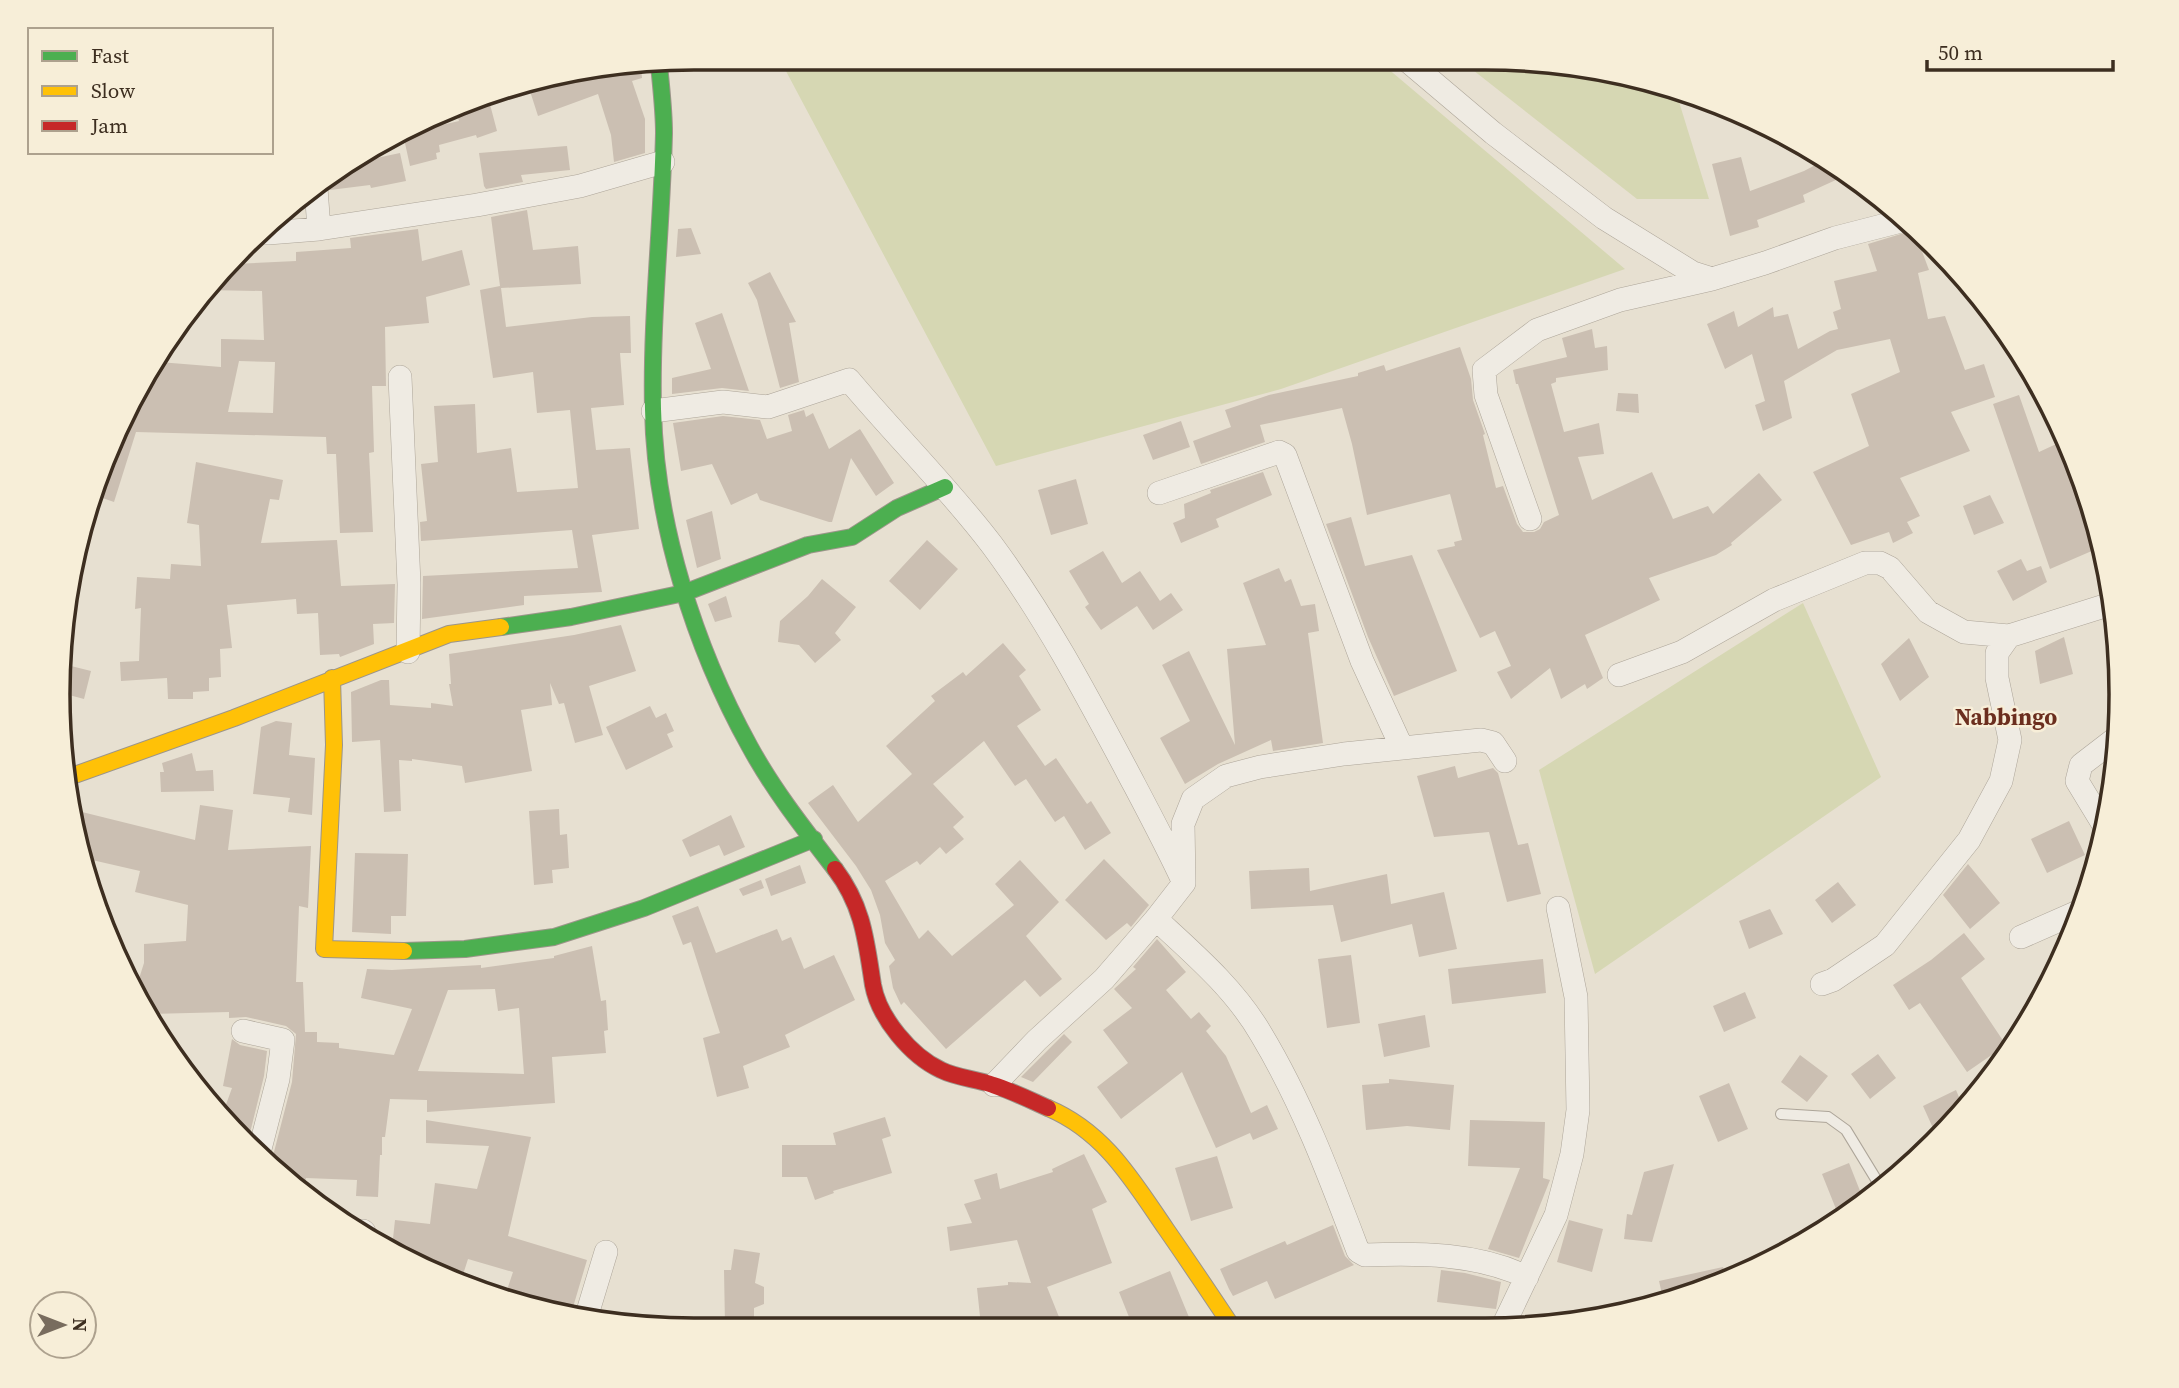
<svg xmlns="http://www.w3.org/2000/svg" width="2179" height="1388" viewBox="0 0 2179 1388" font-family="'Source Serif 4',serif">
<style>
.green{fill:#d6d7b3}
.building{fill:#cbbfb2;fill-rule:evenodd}
.lines{fill:none;stroke-linecap:round;stroke-linejoin:round}
.lane-casing{stroke:#ada599;stroke-width:12}
.street-casing{stroke:#ada599;stroke-width:24}
.fast-casing{stroke:#9c958a;stroke-width:18}
.slow-casing{stroke:#9c958a;stroke-width:18}
.jam-casing{stroke:#9c958a;stroke-width:18}
.lane{stroke:#efebe3;stroke-width:10}
.street{stroke:#efebe3;stroke-width:23}
.fast{stroke:#4caf50;stroke-width:16}
.slow{stroke:#ffc107;stroke-width:16}
.jam{stroke:#c62828;stroke-width:16}
.labels{text-anchor:middle;dominant-baseline:central;stroke-width:5;stroke-linejoin:round;paint-order:stroke}
.quarter-label{font-size:23px;font-weight:bold;fill:#6b2e1e;stroke:#f7eed8}
.rim{fill:none;stroke:#3d2e20;stroke-width:3.5}
</style>
<rect width="100%" height="100%" fill="#e7e0d1"/>
<path class="green" d="M779 58 1380 62 1625 269 1281 389 996 466Z
M1464 63H1568L1676 92 1709 199H1637Z
M1803 603 1881 777 1595 974 1539 770Z"/>
<path class="building" d="M641 67 642 78 632 81 645 119V153L614 162 611 135 598 94 538 116 529 88 545 82Z
M487 93 497 131 477 138 476 135 439 145 440 152 436 153 437 159 410 166 403 134 459 121 455 108Z
M567 146 570 170 521 175 523 182 486 189 484 186 479 153Z
M400 153 406 181 371 188 370 185 330 190 326 179 340 165 353 159V163Z
M1741 157 1750 191 1804 171 1823 161 1832 166 1838 179 1803 195 1805 202 1757 220 1759 227 1730 236 1712 164Z
M527 210 533 250 578 246 581 284 501 288 506 327 592 317 630 316 631 353H620L624 405 591 408 596 450 630 448 639 529 592 535 602 592 524 596V605L422 619 423 576 578 568 572 530 421 541 420 522 427 521 421 464 438 462 434 406 475 404 477 453 511 448 517 492 578 488 570 410 537 413 533 372 493 378 480 290 500 286 491 217Z
M691 228 701 254 676 257 678 229Z
M418 229 422 261 462 250 470 285 426 297 429 323 385 327 386 386H372L374 452 369 453 373 532 340 533 336 454H327L326 437 136 432 114 502 91 494 159 362 221 367V339L264 340 262 291 207 290 234 264 296 261V252L351 248 350 238ZM239 361 275 362 273 413 228 412Z
M1914 230 1929 270 1918 273 1928 319 1945 316 1965 370 1984 364 1995 397 1951 412 1970 451 1900 478 1920 516 1907 522 1913 533 1893 543 1889 532 1851 545 1813 472 1869 446 1851 394 1900 372 1890 339 1837 350 1784 381 1792 418 1763 431 1755 405 1765 401 1752 354 1725 369 1707 324 1734 311 1738 327 1773 307 1774 317 1788 314 1798 349 1830 331 1838 329 1833 312 1841 309 1834 281 1877 271 1868 244Z
M770 272 796 322 789 323 799 382 780 388 757 300 748 283Z
M722 313 749 391 722 388 672 394V378L711 369 695 323Z
M1592 329 1595 348 1607 346 1608 370 1556 378V382L1551 384 1564 432 1599 423 1604 454 1578 457 1592 500 1652 472 1673 519 1708 506 1713 514 1759 473 1782 500 1731 543 1732 545 1716 555 1649 578 1660 600 1585 635 1603 678 1587 689 1585 684 1561 699 1550 668 1511 699 1497 672 1511 666 1495 631 1480 638 1437 550 1455 546 1454 542 1462 540 1450 494 1367 515 1352 444 1342 408 1260 425 1265 442 1201 464 1193 441 1231 427 1225 410 1269 395 1358 376V373L1384 365 1386 371 1460 347 1471 379 1473 400 1485 434 1483 435 1496 488 1503 486 1517 524 1523 532H1534L1540 529 1544 522 1559 515 1518 384H1516L1513 370 1567 357 1562 338Z
M1618 393 1638 394 1639 413 1616 411Z
M2019 395 2039 452 2065 440 2088 490 2101 547 2050 569 1993 404Z
M804 410 806 417 813 413 829 449 860 429 894 483 876 496 851 458 832 522H829L760 500 757 493 731 505 712 464 681 471 673 423 723 416 760 420 767 439 792 431 788 415Z
M1181 421 1190 447 1153 460 1143 435Z
M196 462 283 480 279 500 270 499 261 543 337 540 341 586 395 584 394 623 373 624 374 644 340 657 339 654 320 655 318 613 297 614 296 599 227 605 232 648 220 649 221 677 209 678V691L193 692V699H168L167 678 121 681 120 662 139 661 141 608 135 609 137 577 170 579 171 564 201 566 199 525 187 523Z
M1263 472 1272 495 1216 519 1219 527 1181 543 1173 523 1185 518 1184 504 1211 493 1210 490Z
M1076 479 1088 524 1051 535 1038 490Z
M1990 495 2004 523 1974 535 1963 506Z
M712 511 721 559 697 568 686 520Z
M1351 517 1365 566 1412 555 1457 671 1394 696 1368 637 1326 524Z
M927 540 958 569 920 610 889 581Z
M1103 551 1122 583 1140 571 1160 601 1171 593 1183 610 1153 630 1137 606 1101 630 1085 607 1089 604 1069 571Z
M2021 559 2027 571 2041 566 2047 582 2013 601 1997 571Z
M1279 568 1285 582 1291 579 1301 606 1315 604 1319 631 1308 633 1323 743 1273 751 1271 740 1218 764 1185 784 1160 738 1190 721 1162 665 1189 651 1235 745 1227 649 1266 645 1243 583Z
M822 579 856 607 835 633 841 640 815 663 799 645 778 642 780 621 808 596Z
M726 596 732 617 715 622 708 604Z
M621 625 636 671 589 686 603 735 575 743 564 703 559 704 550 683 552 705 521 710 532 771 465 783 462 766 412 759V761L399 760 401 811 384 812 380 740 352 742 351 692 381 680H389L390 705 431 708V703L453 706 449 684H451L449 654 574 635Z
M2064 637 2073 674 2040 684 2035 651Z
M1909 638 1929 677 1900 701 1881 664Z
M1003 643 1026 670 1019 676 1041 710 1017 726 1045 766 1056 758 1087 804 1091 801 1111 833 1085 850 1064 816 1055 822 1026 779 1015 786 984 741 933 784 964 817 953 827 964 839 946 854 940 847 920 865 917 861 885 881 919 939 928 930 952 956 1014 905 995 884 1020 860 1059 902 1026 936 1062 979 1040 997 1025 980 946 1049 904 1002 901 1005 893 988 889 966 895 960 885 943 880 915 871 890 856 866 808 803 833 785 858 822 912 774 886 746 935 701 931 696 963 672 966 676Z
M63 664 91 671 84 699 58 692Z
M650 706 656 718 666 713 674 731 667 734 673 747 626 770 606 727Z
M276 721 292 723 289 755 315 758 312 815 288 812 290 798 253 794 261 727Z
M192 753 196 771 213 770 214 791 161 792 160 772H164L162 763Z
M1455 766 1458 778 1493 768 1498 773 1518 845 1528 843 1541 894 1507 902 1489 832 1434 837 1417 776Z
M200 805 233 810 228 850 311 846 308 908 299 906 296 982H303L305 1032H317V1042L339 1043V1048L394 1055 412 1009 361 998 367 969 392 970 481 965V968L554 958V956L592 946 601 1001 606 1000 608 1030 604 1031 606 1053 552 1057 555 1103 427 1112V1100L390 1099 385 1137H382V1155H380L378 1197 356 1196 357 1180 306 1178 305 1183 288 1179 270 1159 274 1152 292 1082 296 1034 286 1026 246 1017 229 1018V1012L150 1014 137 985 144 963V944L186 941 188 905 135 892 140 871 79 857 75 822 78 811 195 840ZM495 989 498 1011 519 1008 524 1074 418 1071 448 990Z
M559 809 560 835 567 834 569 868 552 870 553 883 534 885 529 811Z
M731 815 745 847 724 856 719 845 690 857 682 840Z
M2069 821 2085 855 2047 873 2031 839Z
M355 853 408 854 406 916H391V934L352 932Z
M1104 859 1149 905 1131 927 1127 923 1106 940 1065 900Z
M1968 864 2000 903 1970 929 1943 895Z
M800 865 806 883 771 896 765 879Z
M1309 868 1310 891 1387 874 1391 904 1444 892 1457 949 1419 957 1412 924 1341 942 1333 905 1251 909 1249 871Z
M761 880 764 888 743 896 739 889Z
M1838 882 1856 905 1832 923 1815 900Z
M698 906 716 953 777 929 782 941 791 937 804 969 834 955 855 1000 785 1035 790 1047 743 1066 749 1088 717 1097 703 1038 720 1033 691 942 683 945 672 916Z
M1770 909 1783 934 1749 949 1739 921Z
M1964 933 1985 959 1961 978 2006 1045 1967 1072 1920 1003 1909 1010 1893 985 1931 960Z
M1157 939 1186 972 1166 990 1191 1019 1199 1012 1211 1026 1206 1031 1226 1056 1251 1113 1267 1105 1278 1129 1253 1140 1250 1133 1216 1148 1182 1072 1121 1119 1097 1087 1128 1063 1103 1030 1132 1008 1114 989 1136 969 1133 967Z
M1351 955 1360 1023 1327 1028 1318 959Z
M1543 959 1546 993 1452 1004 1448 969Z
M1745 992 1756 1018 1724 1032 1713 1006Z
M1425 1015 1430 1047 1384 1057 1378 1024Z
M1064 1034 1072 1042 1033 1082 1021 1077Z
M232 1039 240 1045 267 1051 264 1076 249 1137 224 1110 232 1088 223 1086Z
M1878 1054 1896 1078 1870 1099 1851 1074Z
M1800 1055 1828 1076 1807 1102 1781 1082Z
M1389 1079 1454 1085 1450 1130 1407 1126 1366 1130 1362 1085 1389 1083Z
M1729 1083 1748 1129 1718 1142 1699 1096Z
M1956 1090 1964 1109 1937 1137 1923 1106Z
M885 1117 891 1136 882 1139 892 1173 833 1191 834 1193 815 1200 807 1177H782V1145H836L833 1133Z
M426 1120 531 1137 508 1236 587 1260 571 1314 505 1296 513 1272 468 1259 460 1284 451 1282 392 1248 395 1220 430 1224 435 1183 477 1189 489 1146 426 1143Z
M1470 1120 1545 1122 1543 1178 1550 1180 1519 1258 1488 1249 1520 1168 1468 1166Z
M1084 1154 1107 1202 1092 1209 1112 1263 1047 1287 1063 1327 981 1326 977 1288 1008 1285V1282L1031 1283 1017 1240 950 1251 947 1227 972 1223 964 1204 981 1199 974 1180 997 1173 1000 1189 1053 1172 1052 1169Z
M1217 1156 1233 1208 1191 1221 1175 1168Z
M1849 1163 1864 1201 1840 1219 1822 1174Z
M1674 1164 1652 1242 1624 1239 1627 1214 1632 1215 1644 1172Z
M1569 1220 1603 1229 1592 1272 1557 1262Z
M1333 1225 1345 1256 1354 1265 1275 1299 1267 1281 1233 1296 1229 1289 1220 1269 1285 1241 1287 1245Z
M734 1249 760 1253 755 1283 764 1287V1304L754 1308V1325H725L724 1270H731Z
M1723 1267 1726 1277 1664 1303 1659 1281Z
M1441 1270 1465 1273 1501 1282 1496 1309 1437 1302Z
M1170 1271 1193 1327H1133L1119 1292Z"/>
<g class="lines">
<g class="lane-casing">
<path id="lane" d="M1781 1114 1828 1117 1846 1130 1882 1189"/>
</g>
<g class="street-casing">
<path id="street" d="M1409 62 1493 133 1604 218 1693 273 1712 279 1765 263 1835 238 1905 220
M316 188 319 229
M268 233 319 229 477 205 580 186 663 162
M400 377 409 584 408 652
M653 411 723 402 768 407 849 380C896 436 948 487 992 545 1044 615 1085 692 1126 769 1146 807 1166 844 1184 883
M1159 493 1279 452 1285 455 1362 661 1402 748
M1530 519 1486 395 1484 370 1537 330 1620 300 1712 279
M1619 675 1682 652 1774 600 1865 563H1880L1890 568 1928 612 1964 632 2009 636 2114 603
M2105 827 2077 781 2081 765 2120 735
M1156 919C1194 954 1235 989 1261 1034 1302 1102 1330 1177 1358 1251L1365 1255C1420 1253 1476 1253 1527 1277
M2021 937 2080 911
M1822 984 1833 980 1885 945 1969 840 2001 781 2010 740 1997 678V653L2009 636
M243 1031 283 1040 278 1079 260 1149
M994 1085 1037 1040 1104 979 1156 919 1184 883 1183 824 1193 799 1226 776 1260 767 1344 754 1481 740 1493 743 1505 761
M363 1231 364 1232
M586 1318 606 1252
M1504 1329 1505 1322 1556 1215 1572 1154 1578 1110 1576 997 1558 908"/>
</g>
<g class="fast-casing">
<path id="fast" d="M659 64C661 87 664 110 664 133 662 225 651 317 653 409 655 523 695 648 750 747 774 791 805 830 835 869
M501 627 571 617 684 593 808 545 852 537 897 508 945 487
M404 951 465 949 554 937 644 908 814 839"/>
</g>
<g class="slow-casing">
<path id="slow" d="M332 678 334 745 324 949 404 951
M69 777 234 718 449 634 501 627
M1048 1108C1105 1132 1133 1181 1166 1229 1189 1262 1211 1295 1233 1328"/>
</g>
<g class="jam-casing">
<path id="jam" d="M835 869C863 906 866 940 873 985 879 1018 911 1056 941 1070 957 1078 977 1079 993 1085 1012 1091 1030 1100 1048 1108"/>
</g>
<use href="#lane" class="lane"/>
<use href="#street" class="street"/>
<use href="#fast" class="fast"/>
<use href="#slow" class="slow"/>
<use href="#jam" class="jam"/>
</g>
<g class="labels">
<g class="quarter-label">
<text x="2006" y="717">Nabbingo</text>
</g>
</g>
<path d="M0 0H2179V1388H0ZM694 70H1485A624 624 0 0 1 2109 694V694A624 624 0 0 1 1485 1318H694A624 624 0 0 1 70 694V694A624 624 0 0 1 694 70Z" fill="#f7eed8" fill-rule="evenodd"/>
<path class="rim" d="M694 70H1485A624 624 0 0 1 2109 694V694A624 624 0 0 1 1485 1318H694A624 624 0 0 1 70 694V694A624 624 0 0 1 694 70Z"/>
<rect x="28" y="28" width="245" height="126" fill="#f7eed8" stroke="#ada18e" stroke-width="2"/>
<rect x="42" y="51" width="35" height="10" fill="#4caf50" stroke="#ada18e" stroke-width="2"/>
<text x="91" y="63" font-size="21" fill="#3d2e20">Fast</text>
<rect x="42" y="86" width="35" height="10" fill="#ffc107" stroke="#ada18e" stroke-width="2"/>
<text x="91" y="98" font-size="21" fill="#3d2e20">Slow</text>
<rect x="42" y="121" width="35" height="10" fill="#c62828" stroke="#ada18e" stroke-width="2"/>
<text x="91" y="133" font-size="21" fill="#3d2e20">Jam</text>
<g transform="translate(63 1325) rotate(90)"><circle r="33" fill="#f7eed8" stroke="#ada18e" stroke-width="2"/>
<path d="M0-5L12 26L0 18L-12 26Z" fill="#786c5e"/>
<text y="-10" font-size="19" font-weight="bold" text-anchor="middle" fill="#3d2e20">N</text>
</g>
<path d="M1927 60v10h186v-10" fill="none" stroke="#3d2e20" stroke-width="3.5"/>
<text x="1938" y="60" font-size="21" fill="#3d2e20" stroke="#f7eed8" stroke-width="5" paint-order="stroke">50 m</text>
</svg>
